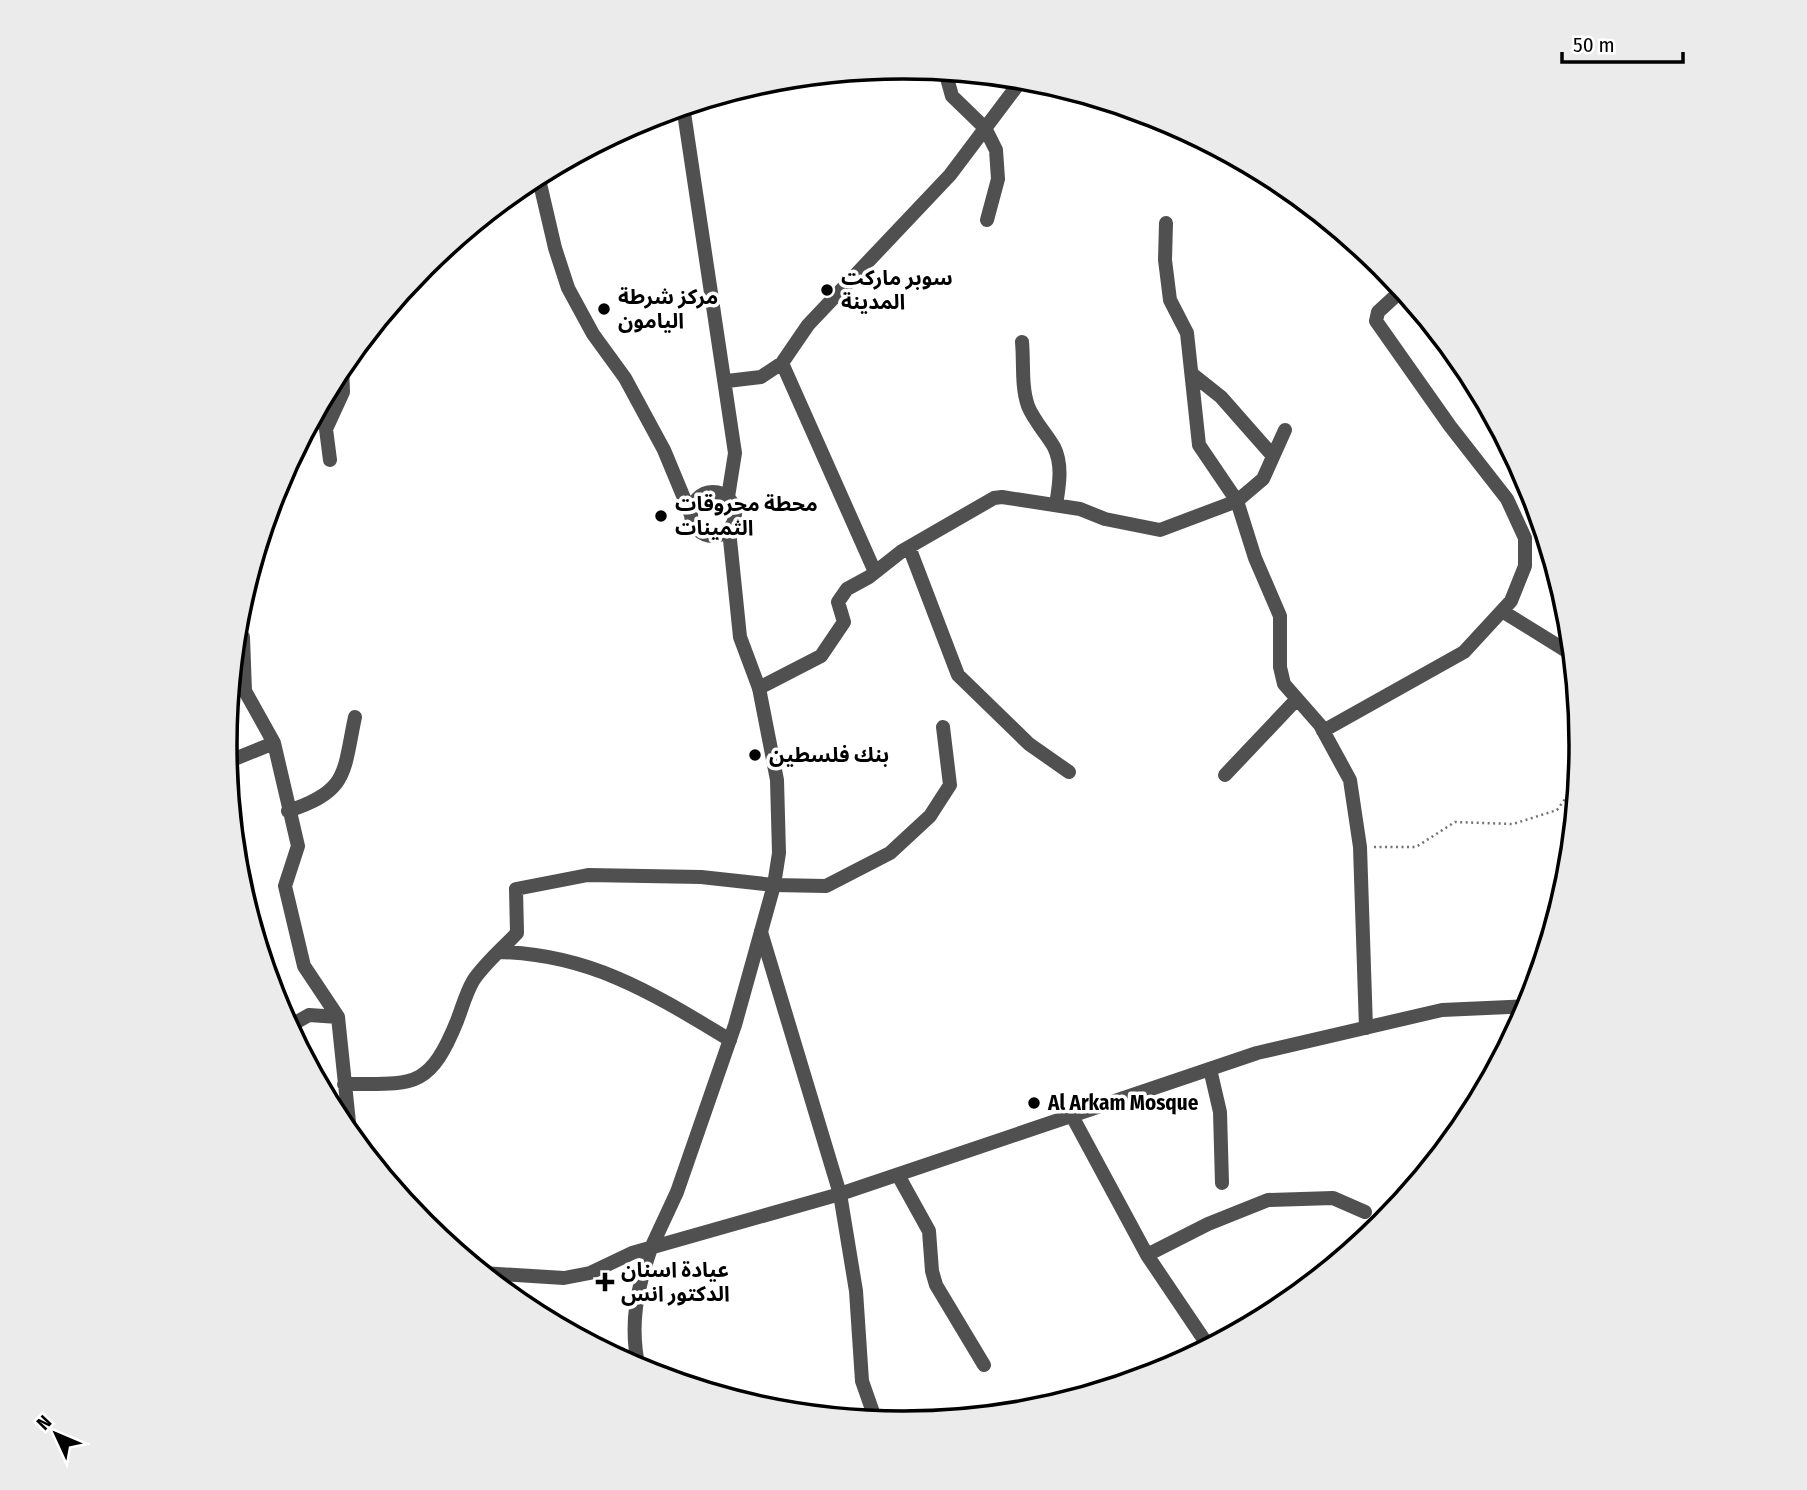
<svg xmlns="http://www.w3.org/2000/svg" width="1807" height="1490" viewBox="0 0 1807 1490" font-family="'Fira Sans Condensed','Noto Sans Arabic',sans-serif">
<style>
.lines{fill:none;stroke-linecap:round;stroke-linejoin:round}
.path{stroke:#727272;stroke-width:2.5;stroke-dasharray:2 3.5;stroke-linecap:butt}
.minor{stroke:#505050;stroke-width:14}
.tertiary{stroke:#505050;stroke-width:14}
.poi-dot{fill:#000;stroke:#fff;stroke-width:2.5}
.labels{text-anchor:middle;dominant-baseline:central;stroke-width:7;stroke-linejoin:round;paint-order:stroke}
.poi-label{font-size:21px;font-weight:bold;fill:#000;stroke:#fff;text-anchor:start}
.rim{fill:none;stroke:#000;stroke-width:3.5}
</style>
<rect width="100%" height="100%" fill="#fff"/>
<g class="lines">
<path class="path" d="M1374 847H1416L1455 822 1513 824 1557 810 1578 781"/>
<path class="minor" d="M945 71 952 96 985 128 996 150 998 179 987 220
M683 106 735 453 728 497
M1022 342C1024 363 1021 386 1028 406 1034 421 1046 433 1054 447 1063 465 1059 486 1056 505
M782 363 875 572
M1192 374 1221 397 1273 456
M727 381 761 377 782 363 808 325 950 175 1023 78
M1285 430 1263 479 1237 501 1255 558 1280 616V667L1284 684 1320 725 1350 780 1360 847 1366 1028
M330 460 326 429 343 392 342 365
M909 547 958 675 1029 744 1069 772
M1502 611 1573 655
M243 637 245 691 274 743
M759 688 821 656 844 622 838 602 847 589 869 577 902 551 994 498 1002 497 1080 509 1105 519 1160 530 1237 501 1199 445 1187 333 1170 300 1165 260 1166 223
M1323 731 1464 652 1511 601 1525 566V538L1507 499 1450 426 1376 321 1378 312 1403 289
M227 762 274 743 298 846 285 886 304 966 338 1017 350 1132 359 1146
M1225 775 1296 700
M288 811C349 791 343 773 355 717
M761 932 840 1194 856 1291 862 1381 876 1421
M499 952C591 954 654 994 730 1040
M288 1027 309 1015 338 1017
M1210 1069 1220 1112 1222 1183
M344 1084C413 1084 429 1090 457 1021 462 1008 466 993 473 981 484 964 503 948 517 933L516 889 588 875 701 877 774 885 826 886 890 853 930 816 950 785 943 727
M1072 1116 1147 1255 1209 1347
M898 1175 929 1231 932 1271 936 1285 984 1365
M1147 1255 1208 1224 1268 1200 1333 1198 1365 1212
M639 1369C629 1325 637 1289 651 1248"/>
<path class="tertiary" d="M538 175 555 248 568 288 593 334 625 378 664 450 691 515
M691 514a22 22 0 1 1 44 0a22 22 0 1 1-44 0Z
M651 1248 677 1192 735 1025 774 885 779 853 777 780 759 688 740 637 729 530
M482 1273 564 1278 590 1273 632 1253 840 1194 1257 1053 1442 1010 1530 1006"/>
</g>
<g class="poi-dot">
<circle cx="827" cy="290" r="7"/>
<circle cx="604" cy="309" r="7"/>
<circle cx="661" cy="516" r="7"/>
<circle cx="755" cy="755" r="7"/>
<circle cx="1034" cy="1103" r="7"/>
<path d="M601.5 1271.5h7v7h7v7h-7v7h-7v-7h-7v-7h7z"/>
</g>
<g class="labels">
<g class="poi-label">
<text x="841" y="278">سوبر ماركت<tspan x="841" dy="24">المدينة</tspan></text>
<text x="618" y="297">مركز شرطة<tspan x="618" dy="24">اليامون</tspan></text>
<text x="675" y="504">محطة محروقات<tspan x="675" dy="24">الثمينات</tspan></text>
<text x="769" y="755">بنك فلسطين</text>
<text x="1048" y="1103">Al Arkam Mosque</text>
<text x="621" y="1270">عيادة اسنان<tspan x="621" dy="24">الدكتور انس</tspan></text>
</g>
</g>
<path d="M0 0H1807V1490H0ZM237 745a666 666 0 1 1 1332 0a666 666 0 1 1-1332 0Z" fill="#ebebeb" fill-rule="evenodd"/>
<path class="rim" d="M237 745a666 666 0 1 1 1332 0a666 666 0 1 1-1332 0Z"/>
<g transform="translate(56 1434) rotate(314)" stroke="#ffffff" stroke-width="5" paint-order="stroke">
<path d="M0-5L12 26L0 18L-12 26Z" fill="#000000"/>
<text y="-10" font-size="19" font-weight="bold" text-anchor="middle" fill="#000000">N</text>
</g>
<path d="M1562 52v10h121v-10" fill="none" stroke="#000000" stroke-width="3.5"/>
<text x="1573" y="52" font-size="21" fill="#000000" stroke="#ffffff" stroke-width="5" paint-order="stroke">50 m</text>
</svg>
